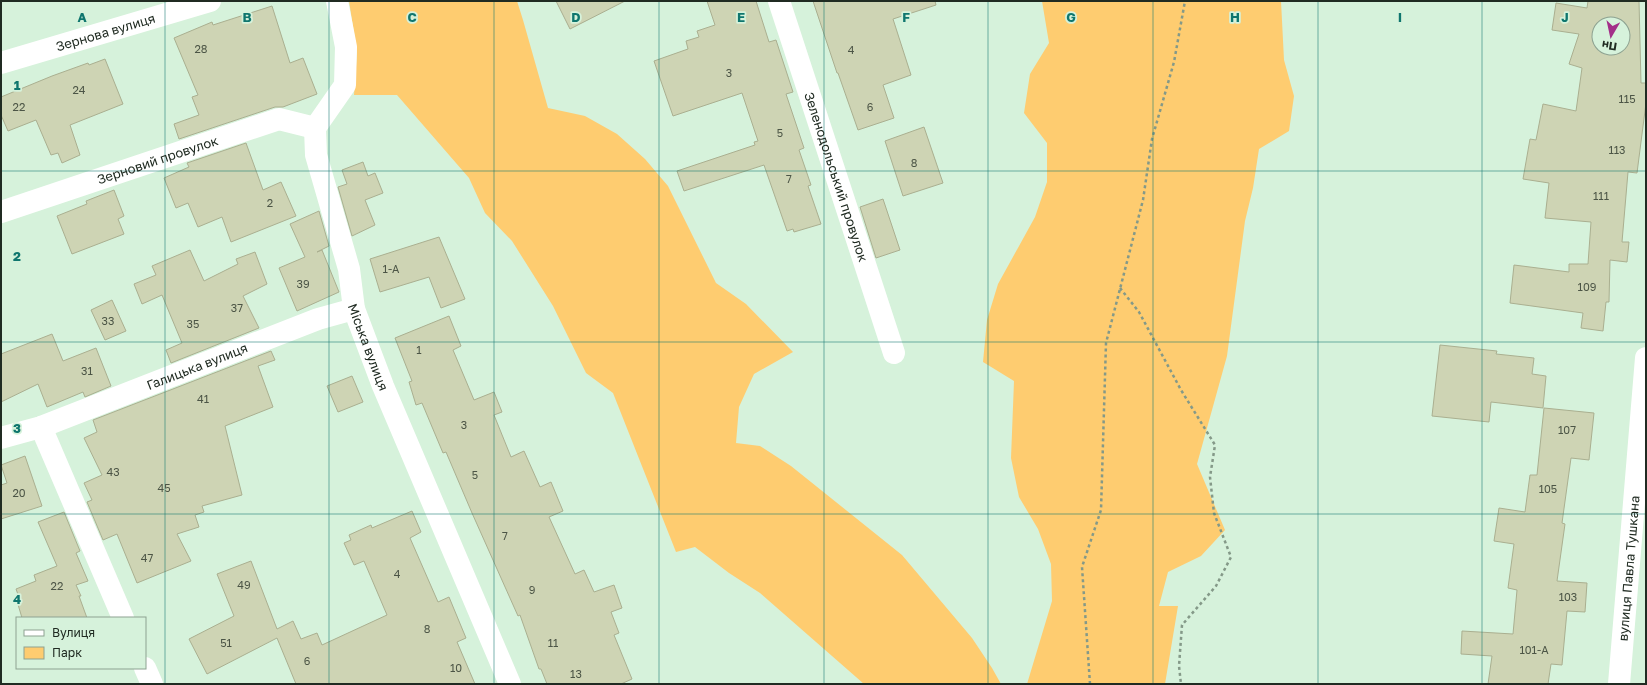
<svg xmlns="http://www.w3.org/2000/svg" width="1647" height="685" viewBox="0 0 1647 685" font-family="'Golos Text',sans-serif">
<style>
.green{fill:#fecc70}
.building{fill:#ced4b4;stroke:#aaaf90;fill-rule:evenodd}
.lines{fill:none;stroke-linecap:round;stroke-linejoin:round}
.path{stroke:#849988;stroke-width:2.5;stroke-dasharray:3 3;stroke-linecap:butt}
.minor{stroke:#fff;stroke-width:22}
.grid{fill:none;stroke:#0f766e;stroke-width:1;stroke-opacity:0.55}
.labels{text-anchor:middle;dominant-baseline:central;stroke-width:3.5;stroke-linejoin:round;paint-order:stroke}
.number-label{font-size:11px;fill:#4c5546}
.street-label{font-size:13px;fill:#202b22;stroke:#d6f2db}
.grid-label{font-size:13px;text-anchor:middle;font-weight:bold;fill:#0f766e;stroke:#d6f2db;stroke-width:3.5;stroke-linejoin:round;paint-order:stroke}
</style>
<rect width="100%" height="100%" fill="#d6f2db"/>
<path class="green" d="M349 1H517L523 20 548 108 585 116 617 134 645 159 668 186 716 283 746 304 793 352 754 374 739 407 736 443 760 446 791 466 902 555 972 638 992 668 1001 684H864L760 593 729 573 695 547 676 552 613 393 586 373 553 306 512 241 485 213 469 178 397 95H354L357 52Z
M1042 1H1281L1284 60 1294 96 1289 131 1259 149 1253 188 1245 221 1227 356 1197 464 1225 530 1201 556 1168 572 1159 606H1178L1165 684H1027L1052 601 1051 564 1038 529 1019 497 1011 458 1014 381 983 362 987 320 998 284 1035 217 1047 182V143L1024 113 1030 74 1049 43Z"/>
<path class="building" d="M556 1H625L570 29Z
M707 1H756L769 42 776 40 793 92 786 94 804 148 799 150 811 185 808 186 821 224 794 232 793 229 787 231 764 165 684 191 677 171 755 145 754 142 758 141 742 93 673 116 654 61 688 49 686 41 699 37 697 31 715 25Z
M813 1H935L936 5 893 19 911 75 883 85 894 118 858 130 838 73H837Z
M1588 1H1639L1641 83H1646V103L1637 173 1628 172 1622 242H1629L1627 262 1610 260 1609 302H1606L1603 331 1581 328 1583 313 1510 303 1514 265 1569 272V264H1588L1591 222 1545 218 1549 183 1523 179 1530 139 1536 140 1543 104 1576 111 1582 68 1569 64 1579 34 1552 30 1556 3 1587 8ZM1599 24H1623V48H1599Z
M272 6 290 63 303 58 317 94 283 107H275L179 139 174 124 199 115 192 97 198 95 174 38 212 22 213 25Z
M105 59 123 104 70 125 80 155 62 163 58 153 51 155 36 120 8 131 1 115V97L52 76 88 63 89 65Z
M924 127 943 183 903 196 885 141Z
M246 143 263 190 281 182 296 216 231 242 222 217 198 227 188 203 176 208 164 178 189 167 187 163Z
M363 162 368 176 375 173 383 193 365 200 375 225 352 236 338 187 347 184 342 170Z
M114 190 124 216 118 219 124 234 72 254 57 216 87 204 86 201Z
M883 199 900 250 876 258 860 207Z
M319 211 329 246 317 252 322 250 339 292 297 311 279 268 305 257 290 224Z
M439 237 465 299 441 308 429 277 380 292 370 259Z
M190 250 204 281 238 264 236 259 255 252 267 284 243 296 259 328 171 363 166 350 182 343 162 295 142 304 134 284 156 275 152 266Z
M112 300 126 331 105 340 91 310Z
M449 316 461 346 453 350 474 400 494 392 502 412 494 415 511 457 524 451 540 487 551 482 563 511 549 517 575 574 584 570 594 592 614 585 622 608 611 612 619 633 614 635 632 679 621 684H547L541 669H539L520 615 518 616 472 513 446 452 443 453 422 403 416 405 409 382 412 381 395 338Z
M52 334 63 361 96 348 111 386 85 397 83 392 47 407 38 384 1 402V354Z
M1440 345 1497 351 1496 354 1534 358 1532 374 1546 376 1543 408 1491 402 1489 422 1432 416Z
M271 351 275 360 258 366 273 407 225 426 242 495 202 506 204 512 195 515 199 527 177 534 191 561 137 583 117 534 103 540 87 502 92 500 84 483 102 475 84 438 97 432 93 420Z
M352 376 363 402 338 412 327 386Z
M1544 408 1594 413 1589 460 1571 458 1562 523 1565 524 1557 581 1587 583 1585 612 1567 611 1562 665 1551 664 1548 684H1488L1492 656 1461 654 1462 631 1513 634 1517 590 1508 588 1514 544 1494 541 1499 508 1525 512 1530 475H1537Z
M25 456 42 506 1 519V485L7 483 1 465Z
M412 511 421 532 410 538 438 602 449 597 466 638 457 642 475 684H296L277 638 207 674 189 639 234 616 217 574 251 561 277 629 293 621 301 639 317 633 322 645 387 615 364 561 354 565 344 543 351 540 349 535 371 525 372 528Z
M64 512 80 551 76 553 88 581 76 585 81 596H79L87 618H22L17 601 20 600 16 589 36 581 34 575 57 566 38 522Z"/>
<g class="lines">
<path class="path" d="M1120 288 1139 312 1181 390 1215 445 1210 477 1214 513 1231 557 1216 586 1182 625 1179 666 1181 684
M1090 684 1082 567 1101 510 1106 343 1143 200 1152 139 1174 62 1185 1"/>
<g class="minor">
<path id="s1" d="M337 1 346 47 345 85 315 128 316 155 349 269 354 309 383 386 510 684"/>
<path id="s2" d="M779 1 894 353"/>
<path id="s3" d="M1 63 210 1"/>
<path id="s4" d="M1 212 279 119 315 128"/>
<path d="M41 427 123 618"/>
<path id="s5" d="M1 438 41 427 318 319 354 309"/>
<path d="M145 668 152 684"/>
<path id="s6" d="M1619 684 1646 358"/>
</g>
</g>
<path class="grid" d="M165 1V684M329 1V684M494 1V684M659 1V684M824 1V684M988 1V684M1153 1V684M1318 1V684M1482 1V684M1 171H1646M1 342H1646M1 514H1646"/>
<g class="labels">
<g class="number-label">
<text x="201" y="48">28</text>
<text x="851" y="49">4</text>
<text x="729" y="72">3</text>
<text x="79" y="89">24</text>
<text x="1627" y="98">115</text>
<text x="19" y="106">22</text>
<text x="870" y="106">6</text>
<text x="780" y="132">5</text>
<text x="1617" y="149">113</text>
<text x="914" y="162">8</text>
<text x="789" y="178">7</text>
<text x="1601" y="195">111</text>
<text x="270" y="202">2</text>
<text x="391" y="268">1-А</text>
<text x="303" y="283">39</text>
<text x="1587" y="286">109</text>
<text x="237" y="307">37</text>
<text x="108" y="320">33</text>
<text x="193" y="323">35</text>
<text x="419" y="349">1</text>
<text x="87" y="370">31</text>
<text x="203" y="398">41</text>
<text x="464" y="424">3</text>
<text x="1567" y="429">107</text>
<text x="113" y="471">43</text>
<text x="475" y="474">5</text>
<text x="164" y="487">45</text>
<text x="1548" y="488">105</text>
<text x="19" y="492">20</text>
<text x="505" y="535">7</text>
<text x="147" y="557">47</text>
<text x="397" y="573">4</text>
<text x="244" y="584">49</text>
<text x="57" y="585">22</text>
<text x="532" y="589">9</text>
<text x="1568" y="596">103</text>
<text x="427" y="628">8</text>
<text x="226" y="642">51</text>
<text x="553" y="642">11</text>
<text x="1534" y="649">101-А</text>
<text x="307" y="660">6</text>
<text x="456" y="667">10</text>
<text x="576" y="673">13</text>
</g>
<g class="street-label">
<text stroke="none"><textPath href="#s3" startOffset="109">Зернова вулиця</textPath></text>
<text stroke="none"><textPath href="#s4" startOffset="165">Зерновий провулок</textPath></text>
<text stroke="none"><textPath href="#s2" startOffset="185">Зеленодольський провулок</textPath></text>
<text stroke="none"><textPath href="#s1" startOffset="364">Міська вулиця</textPath></text>
<text stroke="none"><textPath href="#s5" startOffset="209">Галицька вулиця</textPath></text>
<text stroke="none"><textPath href="#s6" startOffset="116">вулиця Павла Тушкана</textPath></text>
</g>
</g>
<g class="grid-label">
<text x="82" y="22">A</text>
<text x="247" y="22">B</text>
<text x="412" y="22">C</text>
<text x="576" y="22">D</text>
<text x="741" y="22">E</text>
<text x="906" y="22">F</text>
<text x="1071" y="22">G</text>
<text x="1235" y="22">H</text>
<text x="1400" y="22">I</text>
<text x="1565" y="22">J</text>
<text x="17" y="90">1</text>
<text x="17" y="261">2</text>
<text x="17" y="433">3</text>
<text x="17" y="604">4</text>
</g>
<rect width="1647" height="685" fill="none" stroke="#202b22" stroke-width="4"/>
<rect x="16" y="617" width="130" height="52" fill="#d6f2db" stroke="#8da291"/>
<rect x="24" y="630" width="20" height="6" fill="#ffffff" stroke="#8da291"/>
<text x="52" y="637" font-size="12" fill="#202b22">Вулиця</text>
<rect x="24" y="647" width="20" height="12" fill="#fecc70" stroke="#8da291"/>
<text x="52" y="657" font-size="12" fill="#202b22">Парк</text>
<g transform="translate(1611 36) rotate(189)"><circle r="19" fill="#d6f2db" stroke="#8da291"/>
<path d="M0-3L7 15L0 10L-7 15Z" fill="#a32f89"/>
<text y="-6" font-size="11" font-weight="bold" text-anchor="middle" fill="#202b22">Пн</text>
</g>
</svg>
